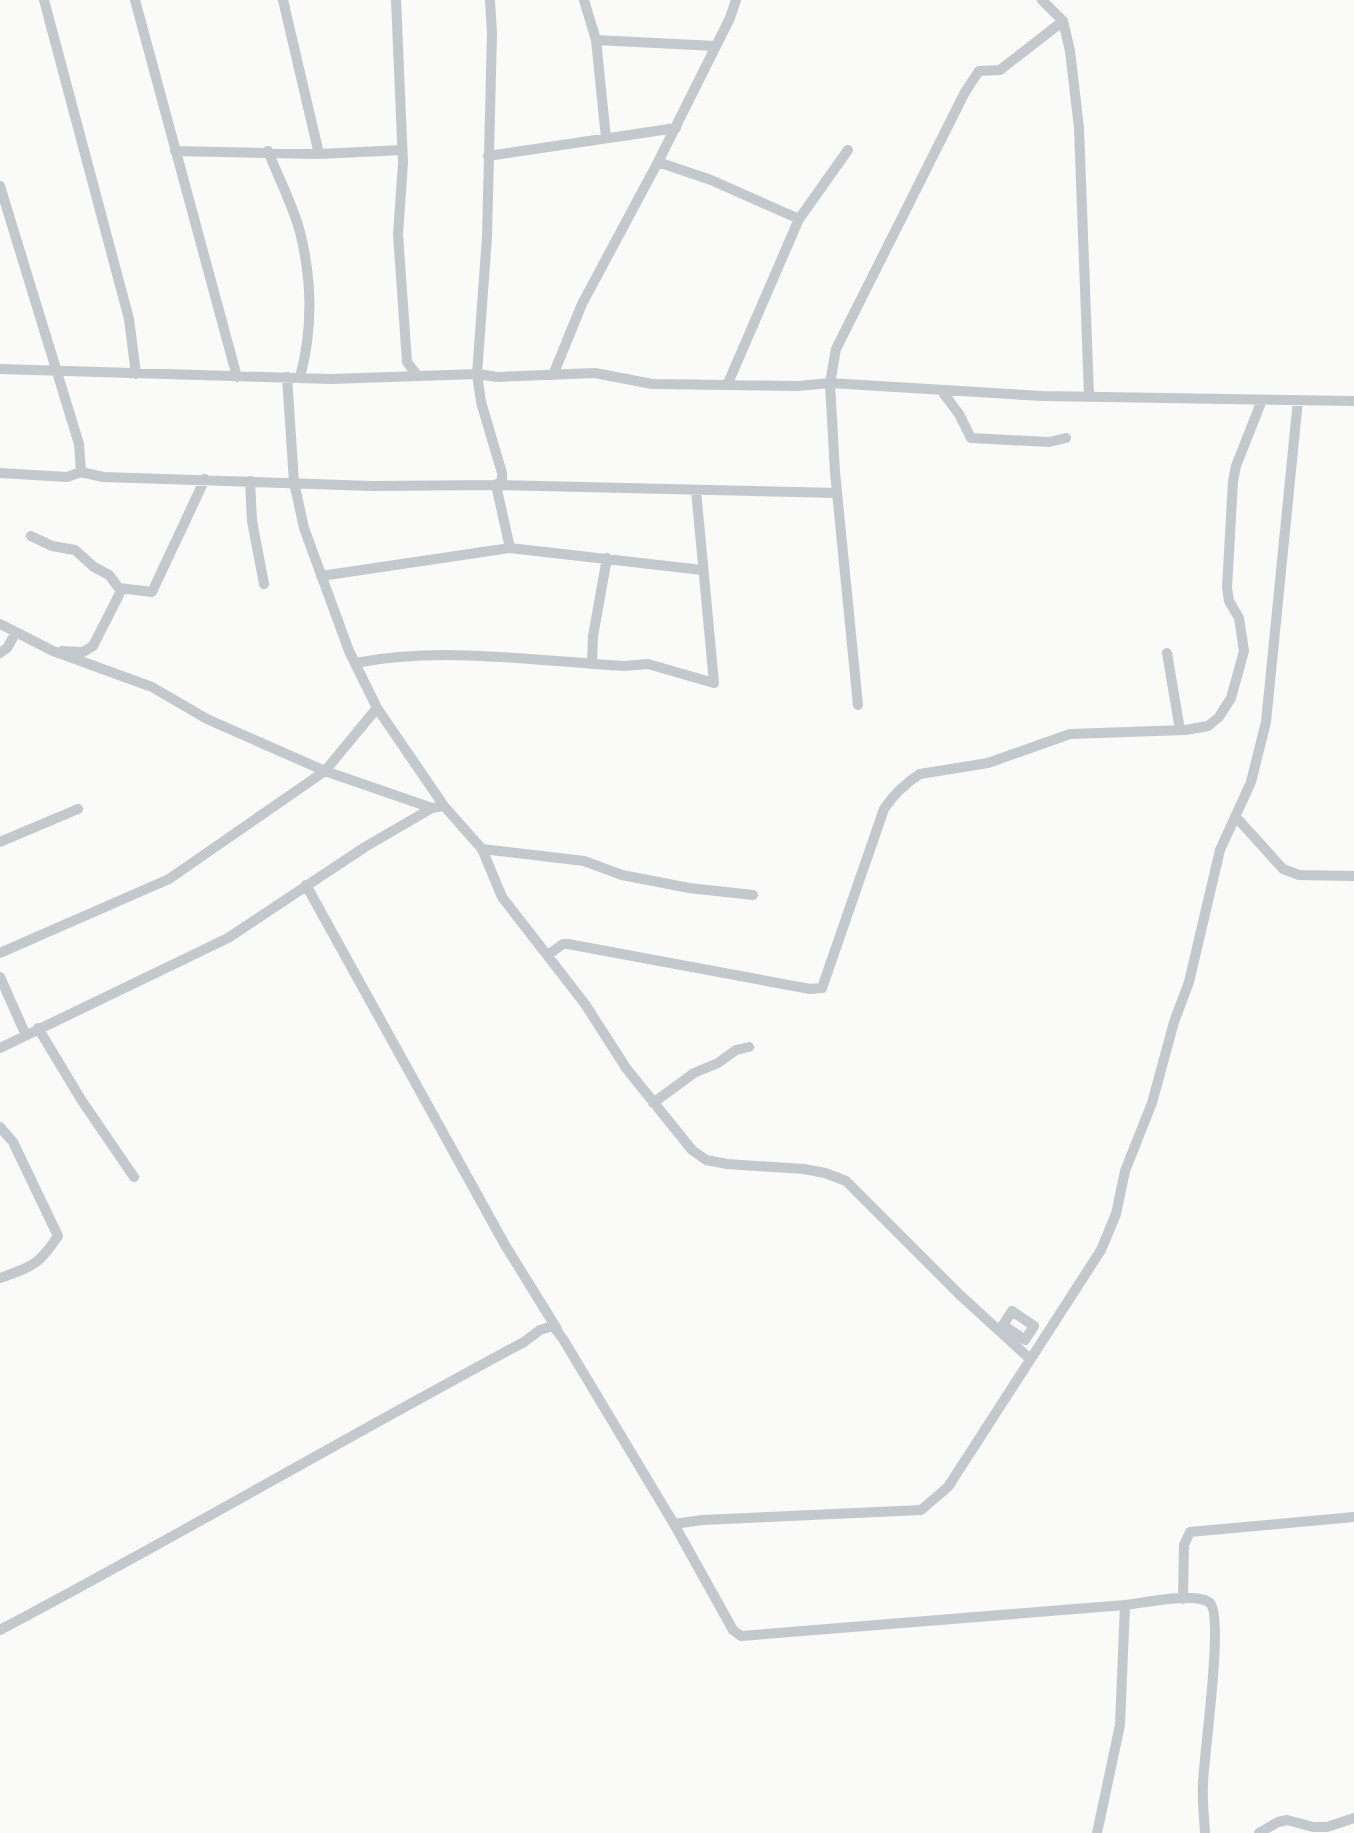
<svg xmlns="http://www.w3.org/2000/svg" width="1354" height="1833" viewBox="0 0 1354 1833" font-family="Raleway,sans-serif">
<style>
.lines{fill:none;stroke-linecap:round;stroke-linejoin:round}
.minor{stroke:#c3c8cc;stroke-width:10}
</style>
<rect width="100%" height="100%" fill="#fafaf8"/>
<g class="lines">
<path class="minor" d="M44 0 129 319 136 374
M135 0 237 377
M283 0 319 154
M396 0 403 163 398 234 407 362 417 375
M584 0 596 40 606 138
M1042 0 1063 21 1070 51 1079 128 1089 395
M596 40 715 46
M175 151 319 154 402 150
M268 151C278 177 293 205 300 232 312 280 313 329 300 377
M488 156 676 128
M658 162 711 180 799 219
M0 186 79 444 81 472 103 477 372 486 496 485 502 480V473L481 402 477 374 487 237 492 33 490 0
M0 369 331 379 477 374 498 377 595 373 652 384 798 386 830 383 1042 396 1354 401
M553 375 582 304 658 162 730 18 736 0
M287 377 294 482 304 528 349 651 377 708 444 806 482 849 502 897 585 1004 626 1068 692 1150 706 1160 727 1164 804 1169 825 1173 846 1181 960 1295 1030 1359
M728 383 799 219 848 150
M941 390 959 414 971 438 1049 442 1066 438
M0 473 67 477 81 472
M250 481 252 521 264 584
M31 536 52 546 75 550 94 567 109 575 121 591 93 646 83 652 62 651
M510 548 496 485 837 493
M321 576 510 548 702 570
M119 588 152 592 205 479
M0 624 53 651 152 687 207 719 325 771 432 808
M0 653 7 648 15 634
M1167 653 1180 730
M355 663C443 646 535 661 624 666L648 664 714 683 696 490
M592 664 593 636 607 558
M858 705 835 472 830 383 836 349 965 92 979 71 1000 70 1063 21
M1236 817 1283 869 1299 875 1354 876
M0 842 78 809
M482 849 584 861 622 875 689 888 753 895
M306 885 505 1245 557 1329
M0 953 169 879 325 771 377 708
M549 954 563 944H568L810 989 822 988 884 809C894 794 904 784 920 774L988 763 1070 734 1185 730 1208 726 1219 717 1231 698 1244 651 1239 618 1229 601 1227 588 1233 481 1236 466 1262 400
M0 977 25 1033
M38 1028 82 1101 134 1177
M0 1048 228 938 365 847 432 808 444 806
M653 1103 694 1073 718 1063 736 1050 749 1047
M0 1127 13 1142 58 1236C39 1265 32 1267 0 1278
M1012 1311 1034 1326 1025 1340 1003 1325Z
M674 1524 702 1520 921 1510 948 1487 1101 1250 1116 1214 1125 1171 1152 1103 1174 1022 1189 982 1220 850 1251 782 1266 722 1298 400
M1183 1599 1184 1545 1190 1532 1354 1517
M1125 1605C1142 1603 1198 1591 1210 1603 1224 1617 1204 1754 1203 1783 1202 1799 1204 1816 1205 1833
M0 1630C176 1537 348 1436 524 1342L540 1330 553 1326 563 1339 674 1524 733 1630 741 1636 1125 1605 1120 1725 1097 1833
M1259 1833 1278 1822 1287 1820 1313 1827H1327L1354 1818"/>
</g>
</svg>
